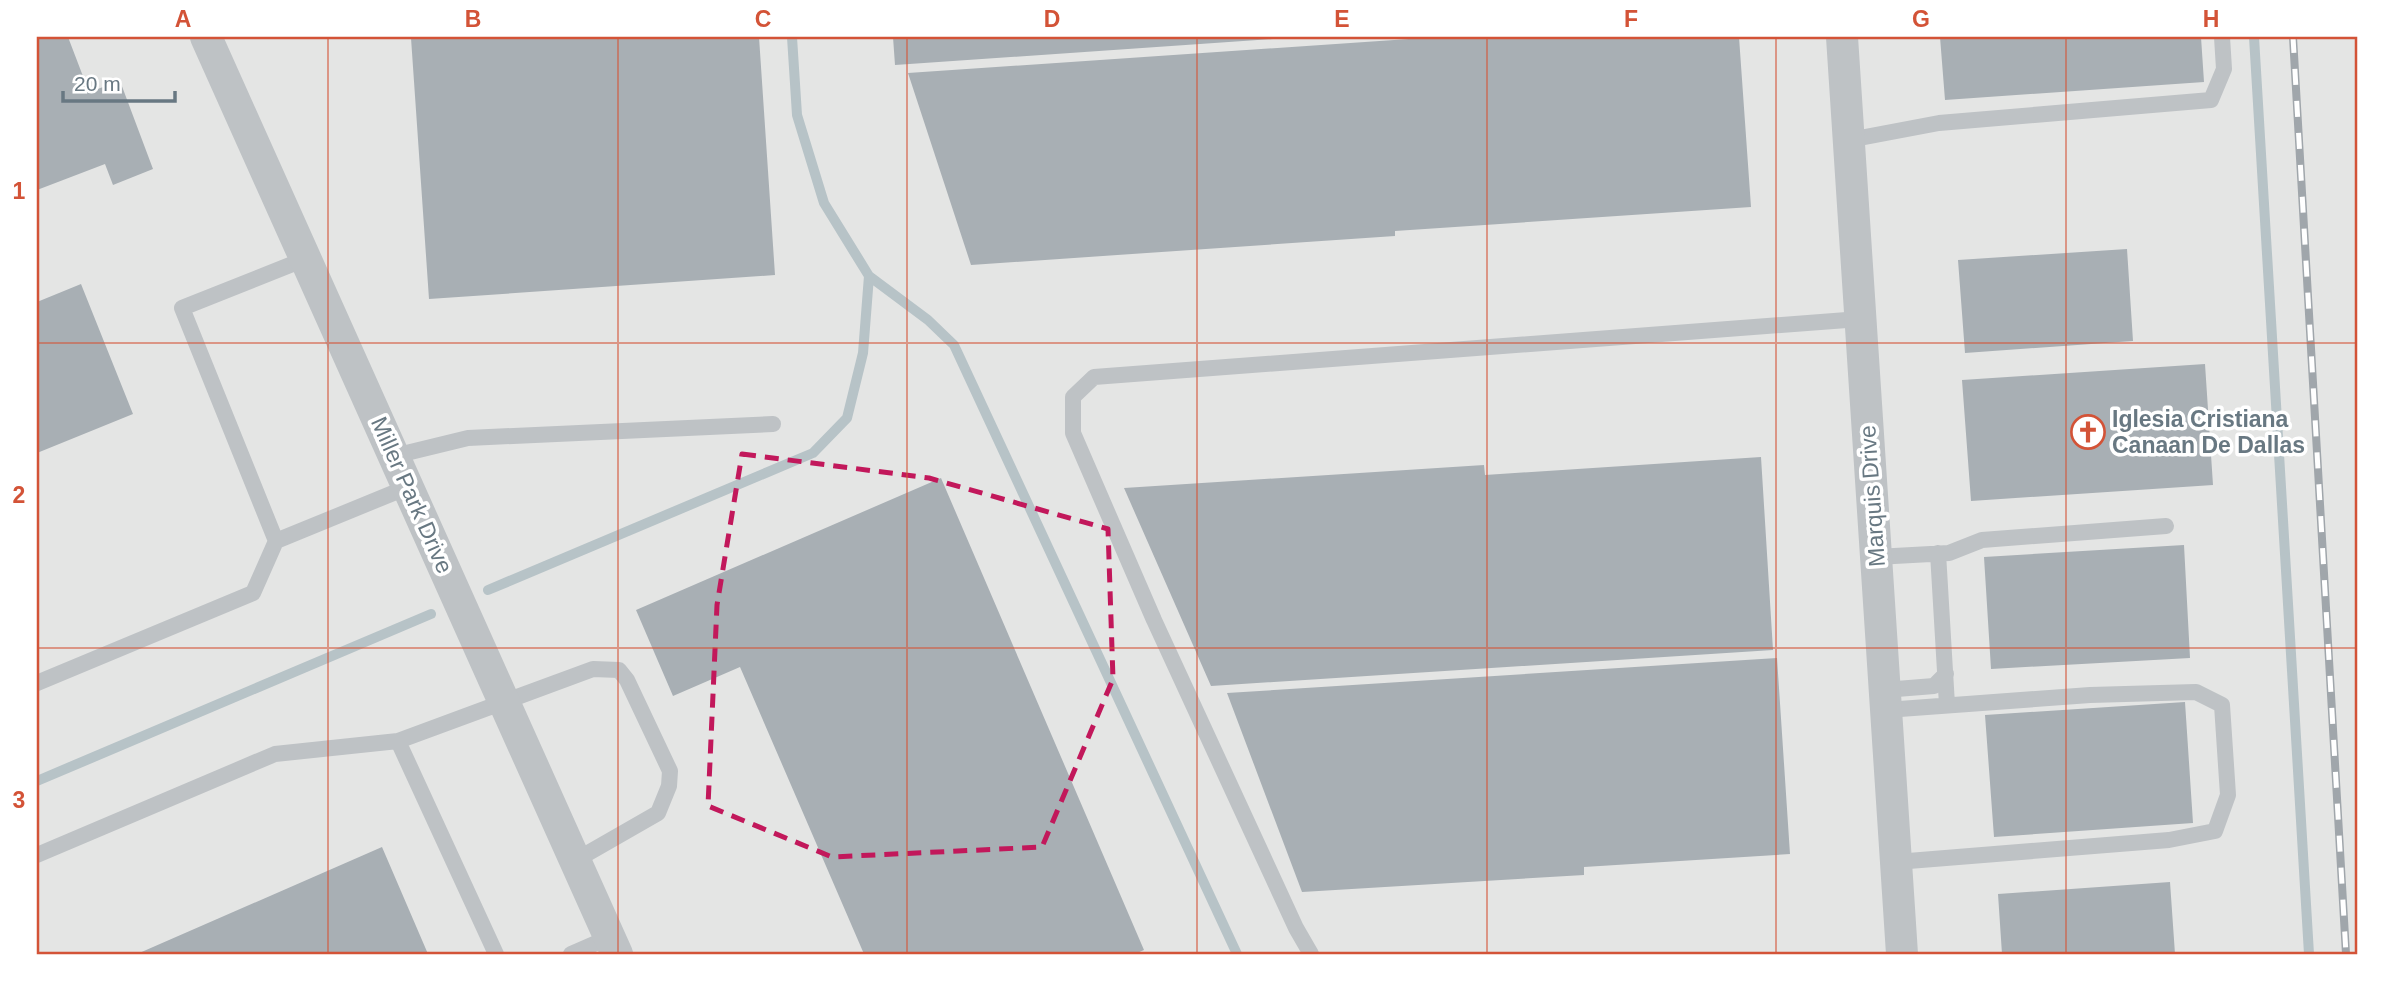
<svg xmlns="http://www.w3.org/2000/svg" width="2394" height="991" viewBox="0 0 2394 991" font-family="Arial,sans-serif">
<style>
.built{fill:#e4e5e4}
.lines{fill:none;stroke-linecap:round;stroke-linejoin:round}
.stream{stroke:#b7c3c7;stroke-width:10}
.building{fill:#a8afb4}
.service{stroke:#bec2c5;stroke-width:16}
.minor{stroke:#bec2c5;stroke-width:32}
.rail-casing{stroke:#a0a6ab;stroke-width:8}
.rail{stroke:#fff;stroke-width:5;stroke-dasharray:16;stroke-linecap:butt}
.marked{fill:none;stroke:#c2185b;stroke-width:5;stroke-dasharray:14 9;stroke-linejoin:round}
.grid{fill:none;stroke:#d35337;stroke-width:2;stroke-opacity:0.55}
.labels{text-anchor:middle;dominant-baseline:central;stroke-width:7;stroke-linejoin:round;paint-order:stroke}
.poi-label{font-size:23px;font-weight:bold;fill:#687882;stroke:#fff;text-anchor:start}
.street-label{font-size:23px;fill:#687882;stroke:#fff}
.neatline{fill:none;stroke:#d35337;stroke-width:2.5}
.grid-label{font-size:23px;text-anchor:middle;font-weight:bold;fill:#d35337}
</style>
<rect width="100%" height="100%" fill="#f6f6f4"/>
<path class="built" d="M37 37H2357V954H37Z"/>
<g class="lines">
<path class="stream" d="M2254 37 2309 954
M869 276 928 320 954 345 1237 954
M488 590 813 453 847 418 863 353 869 276 824 203 797 115 792 37
M37 781 431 614"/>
</g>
<path class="building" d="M37 37H68L89 92 120 81 153 169 113 185 105 164 37 190Z
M431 37H759L775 275 429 299 411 38Z
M893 37H1273V39L895 65Z
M1438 37H1739L1751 207 1395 231V236L971 265 908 73Z
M1940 37H2201L2204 82 1945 100Z
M2127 249 2133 341 1965 353 1958 260Z
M81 284 133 414 37 453V302Z
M2205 364 2213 485 1971 501 1962 380Z
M1761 457 1773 650 1211 686 1124 488 1484 465 1485 475Z
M941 478 1144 950 1135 954H864L740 667 673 696 636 610Z
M2184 545 2190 658 1991 669 1984 557Z
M1777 658 1790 854 1584 867V875L1302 892 1227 693Z
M2185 702 2193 823 1994 837 1985 715Z
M382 847 428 954H137Z
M2170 882 2175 954H2002L1998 894Z"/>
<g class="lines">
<path class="service" d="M1849 140 1939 123 2211 100 2224 69 2222 37
M394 456 468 438 773 424
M276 541 182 308 305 259
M1938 553 1947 705
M1876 557 1949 553 1982 540 2166 526
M37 683 253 593 276 541 408 487
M1884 690 1934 686 1946 674
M1886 710 2090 695 2196 692 2222 705 2228 795 2215 831 2169 840 1896 862
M37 855 275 754 398 741
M496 954 398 741 593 669 619 670 627 680 670 771 669 786 658 813 576 860
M571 954 610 937
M1311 954 1296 928 1154 620 1073 433V397L1094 377 1860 319"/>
<path class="minor" d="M206 37 617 954
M1842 37 1902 954"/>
<g class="rail-casing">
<path id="rail" d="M2293 37 2346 954"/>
</g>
<use href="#rail" class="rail"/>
</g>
<path class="marked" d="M742 454 929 478 1108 529 1113 679 1042 847 832 857 708 806 717 605Z"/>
<path class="grid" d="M328 37V954M618 37V954M907 37V954M1197 37V954M1487 37V954M1776 37V954M2066 37V954M37 343H2357M37 648H2357"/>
<defs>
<g id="church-ring" transform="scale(1.75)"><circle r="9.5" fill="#fff" stroke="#d35337" stroke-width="1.5"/><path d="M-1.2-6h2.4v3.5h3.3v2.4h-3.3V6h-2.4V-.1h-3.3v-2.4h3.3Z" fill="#d35337"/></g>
</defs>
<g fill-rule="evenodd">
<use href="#church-ring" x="2088" y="432"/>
</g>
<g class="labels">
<g class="poi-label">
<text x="2112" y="419">Iglesia Cristiana<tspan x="2112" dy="26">Canaan De Dallas</tspan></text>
</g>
<g class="street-label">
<text transform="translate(412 495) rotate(66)">Miller Park Drive</text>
<text transform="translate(1872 496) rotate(-94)">Marquis Drive</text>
</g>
</g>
<rect width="2394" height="991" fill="none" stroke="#ffffff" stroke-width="77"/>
<path d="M63 91v10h112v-10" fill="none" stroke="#687882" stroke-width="3.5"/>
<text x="74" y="91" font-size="21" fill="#687882" stroke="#ffffff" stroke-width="5" paint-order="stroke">20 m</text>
<rect x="38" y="38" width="2318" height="915" class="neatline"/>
<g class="grid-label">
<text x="183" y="27">A</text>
<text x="473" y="27">B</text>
<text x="763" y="27">C</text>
<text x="1052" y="27">D</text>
<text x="1342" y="27">E</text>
<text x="1631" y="27">F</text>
<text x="1921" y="27">G</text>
<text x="2211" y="27">H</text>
<text x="19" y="199">1</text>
<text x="19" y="503">2</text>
<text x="19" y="808">3</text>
</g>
</svg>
